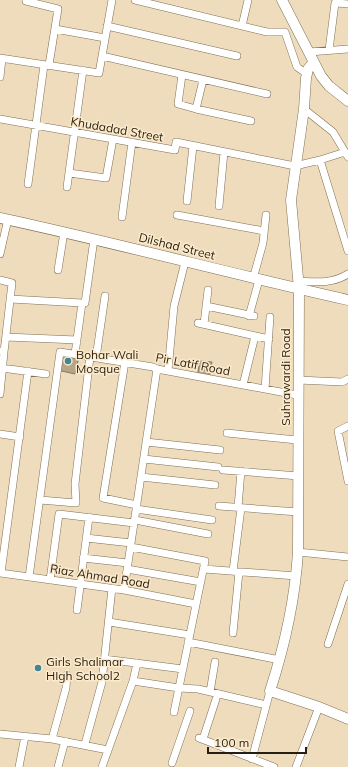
<svg xmlns="http://www.w3.org/2000/svg" width="348" height="767" viewBox="0 0 348 767" font-family="Mulish,sans-serif">
<style>
.building{fill:#b6a587;stroke:#8b7a5e}
.lines{fill:none;stroke-linecap:round;stroke-linejoin:round}
.street-casing{stroke:#7f6f53;stroke-width:8}
.secondary-casing{stroke:#7f6f53;stroke-width:11}
.street{stroke:#fff;stroke-width:7}
.secondary{stroke:#fff;stroke-width:10}
.poi-dot{fill:#438596;stroke:#fceaca;stroke-width:1.5}
.labels{text-anchor:middle;dominant-baseline:central;stroke-width:3;stroke-linejoin:round;paint-order:stroke}
.street-label{font-size:12px;fill:#251e13;stroke:#fceaca}
.poi-label{font-size:12px;fill:#251e13;stroke:#fceaca;text-anchor:start}
</style>
<rect width="100%" height="100%" fill="#eedcbd"/>
<path class="building" d="M60 349 80 352 75 374 57 370Z
M200 361 212 362 209 379 197 377Z"/>
<g class="lines">
<g class="street-casing">
<path id="street" d="M135 0 267 32H285L297 67 307 74
M338 0V3L348 4
M26 1 58 9 49 65
M107 26 237 56
M242 26 248 0
M55 29 105 38
M329 50 335 3H338
M309 52 348 49
M102 56 267 94
M0 58 99 73 112 0
M182 75 178 104 196 109
M0 77 2 59
M203 80 196 109 251 121
M304 109 333 132 348 157
M0 119 175 150 176 142 295 166 320 160
M345 152 320 160 348 251
M69 173 106 178 113 139
M28 184 44 65
M67 187 83 70
M187 201 193 146
M219 206 224 152
M177 215 264 231
M122 217 132 142
M0 254 8 219
M58 270 64 232
M253 279 263 243 266 215
M0 280 12 283 4 352
M298 281C316 282 332 284 348 274
M10 299 82 303
M206 306 254 316
M249 316 259 280
M198 323 269 339
M204 324 208 290
M6 337 77 340
M75 354 82 303H85L94 239
M96 358 105 296
M125 362 103 498 137 505
M2 368 46 374
M168 371 174 306 185 262
M298 380 342 382 348 379
M243 385 255 336
M265 389 270 317
M0 394 4 352 0 351
M348 426 338 431 348 481
M227 433 297 440
M0 434 20 437
M146 442 220 450
M144 459 218 467
M223 470 299 476
M141 477 215 485
M40 500 76 503 75 484 90 357
M219 506 298 512
M238 507 241 471
M136 509 212 520
M135 520 208 534
M86 538 131 543
M131 547 205 561 174 712
M298 552 348 557
M83 558 128 563
M127 569 201 582
M204 569 296 576
M233 571 241 508
M0 573 124 590 196 604
M1 573 28 371
M29 577 60 352 153 367 157 369 297 395
M50 580 59 514 134 523
M124 590 157 369
M77 610 89 517
M109 622 190 635
M233 633 239 572
M188 642 280 660
M328 644 348 584
M104 659 183 669
M133 681 179 688 198 689 266 705
M210 692 215 662
M0 734 52 739 108 750
M199 738 274 767
M52 739 66 688 67 675
M203 739 216 699
M85 744 102 682 112 588
M252 759 270 691
M172 763 190 711
M19 767 25 736
M58 767 65 741
M102 767 133 681 137 663
M296 767 319 707"/>
</g>
<g class="secondary-casing">
<path id="secondary" d="M282 0 321 76 329 86 348 101
M313 63 308 69 306 78 304 109 291 200 299 289 298 552C295 600 285 645 270 691L319 707 348 719
M0 218C116 243 232 274 348 300"/>
</g>
<use href="#street" class="street"/>
<use href="#secondary" class="secondary"/>
</g>
<g class="poi-dot">
<circle cx="68" cy="361" r="4"/>
<circle cx="38" cy="668" r="4"/>
</g>
<g class="labels">
<g class="street-label">
<text transform="translate(117 129) rotate(10)">Khudadad Street</text>
<text transform="translate(177 246) rotate(14)">Dilshad Street</text>
<text transform="translate(193 364) rotate(11)">Pir Latif Road</text>
<text transform="translate(285 377) rotate(-90)">Suhrawardi Road</text>
<text transform="translate(100 576) rotate(9)">Riaz Ahmad Road</text>
</g>
<g class="poi-label">
<text x="76" y="354">Bohar Wali<tspan x="76" dy="14">Mosque</tspan></text>
<text x="46" y="661">Girls Shalimar<tspan x="46" dy="14">HIgh School2</tspan></text>
</g>
</g>
<path d="M208 747v6h98v-6" fill="none" stroke="#251e13" stroke-width="2"/>
<text x="214" y="747" font-size="12" fill="#251e13" stroke="#fceaca" stroke-width="3" paint-order="stroke">100 m</text>
</svg>
